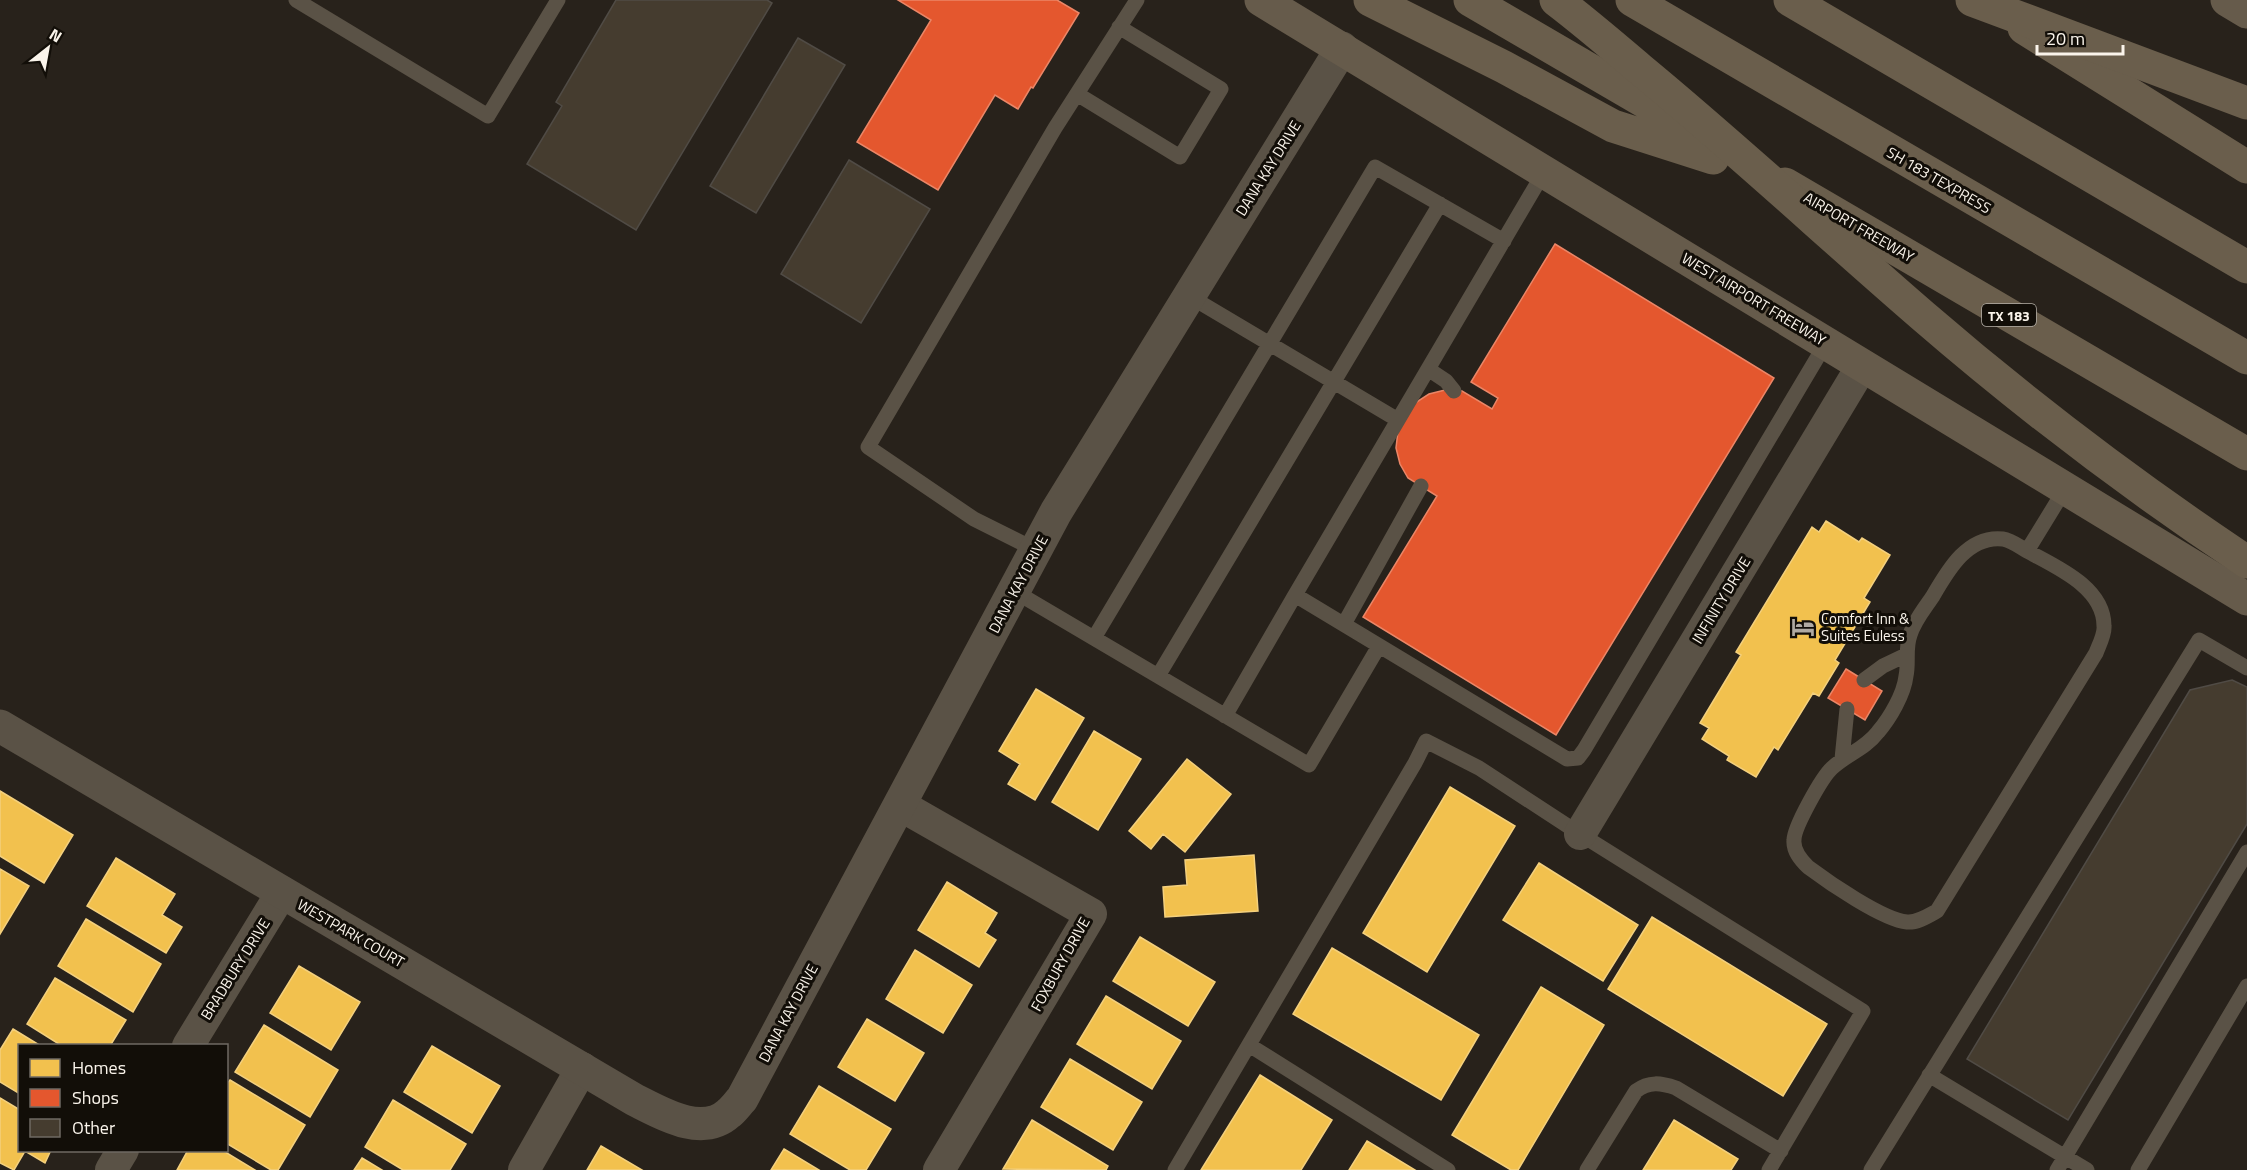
<svg xmlns="http://www.w3.org/2000/svg" width="2247" height="1170" viewBox="0 0 2247 1170" font-family="'Titillium Web',sans-serif">
<style>
.homes{fill:#f2c14e;stroke:#f4d07d;stroke-width:1.5}
.shops{fill:#e4572e;stroke:#eb8667;stroke-width:1.5}
.building{fill:#453c2f;stroke:#504b45;stroke-width:1.5}
.lines{fill:none;stroke-linecap:round;stroke-linejoin:round}
.service{stroke:#5a5246;stroke-width:15}
.minor{stroke:#5a5246;stroke-width:32}
.tertiary{stroke:#5a5246;stroke-width:33}
.secondary{stroke:#665b4b;stroke-width:33}
.motorway{stroke:#6a5e4c;stroke-width:33}
.motorway-bridge{stroke:#6a5e4c;stroke-width:33}
.labels{text-anchor:middle;dominant-baseline:central;stroke-width:6;stroke-linejoin:round;paint-order:stroke}
.shield{fill:#120e08;stroke:#b4afa7;stroke-width:1.5}
.shield-label{font-size:14px;font-weight:bold;fill:#faf4eb}
.street-label{font-size:15px;fill:#faf4eb;stroke:#120e08}
.poi-label{font-size:15px;fill:#faf4eb;stroke:#120e08;text-anchor:start}
</style>
<rect width="100%" height="100%" fill="#28221b"/>
<path class="homes" d="M1826 521 1859 542 1862 538 1890 555 1864 598 1870 602 1835 660 1839 663 1819 696 1813 693 1778 750 1774 747 1756 777 1727 760 1729 756 1702 739 1709 728 1700 723 1741 655 1736 652 1812 527 1819 532Z
M1036 689 1084 718 1035 800 1008 784 1020 764 999 751Z
M1094 731 1141 759 1098 830 1052 802Z
M1187 759 1231 794 1185 852 1163 834 1151 849 1129 831Z
M1450 787 1515 826 1427 972 1363 933Z
M0 791 73 835 44 883 0 856Z
M1254 855 1258 911 1165 917 1163 887 1187 885 1185 860Z
M116 858 175 894 162 915 182 927 166 953 87 906Z
M1539 863 1638 925 1603 981 1503 920Z
M0 869 29 886 0 934Z
M947 882 997 913 985 933 996 940 979 967 918 930Z
M1652 917 1827 1024 1783 1096 1608 989Z
M86 919 161 964 133 1012 58 966Z
M1140 937 1215 982 1188 1026 1113 981Z
M1332 948 1479 1035 1441 1100 1293 1014Z
M915 950 972 985 943 1033 886 999Z
M299 966 360 1002 331 1050 270 1013Z
M55 978 126 1020 110 1046H62L27 1024Z
M1541 987 1604 1025 1518 1170H1511L1452 1135Z
M1106 996 1181 1041 1152 1089 1077 1044Z
M867 1019 924 1053 895 1101 838 1067Z
M264 1025 338 1070 310 1117 235 1072Z
M13 1029 41 1046H20V1094L0 1082V1050Z
M432 1046 500 1086 472 1133 404 1092Z
M1070 1059 1142 1102 1113 1150 1041 1107Z
M1260 1075 1332 1120 1301 1170H1201Z
M230 1080 305 1125 278 1170H271L226 1143V1085Z
M819 1086 891 1129 866 1170H850L790 1134Z
M0 1098 20 1110V1150H51L45 1163 25 1151 14 1170 0 1163Z
M393 1100 466 1144 450 1170H403L365 1147Z
M1032 1120 1108 1166 1106 1170 1003 1169Z
M1674 1120 1738 1159 1731 1170H1643Z
M1367 1141 1415 1170H1349Z
M601 1146 642 1170H587Z
M784 1149 819 1170H771Z
M188 1150H222L255 1170H177Z
M362 1158 382 1170H354Z"/>
<path class="shops" d="M898 0H1057L1079 13 1033 88 1031 87 1018 109 995 95 938 190 857 142 931 20Z
M1555 244 1774 378 1556 735 1363 617 1437 496 1408 478 1400 464 1396 448 1398 431 1415 403 1429 394 1445 390 1462 391 1492 409 1498 398 1471 382Z
M1846 669 1882 691 1865 720 1828 698Z"/>
<path class="building" d="M616 0H767L772 3 636 230 527 164 562 106 556 102Z
M798 38 845 65 756 213 710 186Z
M849 160 930 209 861 323 781 274Z
M2232 680 2247 687V824L2068 1120 1967 1059 2190 690Z"/>
<g class="lines">
<path class="service" d="M296 0 488 116 558 0
M1077 94 1180 157 1221 89 1119 27
M1544 172 1295 595 1567 759 1578 758 1584 750 1826 343
M1189 296 1398 420
M1428 369 1446 381 1454 391
M1036 550 974 519 868 447 1055 128 1137 0
M2027 551C2056 567 2104 587 2104 626 2105 634 2099 645 2096 653L1937 911C1928 916 1917 923 1907 922 1883 920 1828 882 1808 867 1801 860 1793 851 1794 840 1794 827 1822 777 1832 768 1847 754 1865 749 1878 732 1890 718 1904 694 1906 676 1909 662 1905 648 1910 635 1914 621 1925 608 1933 596 1948 570 1968 535 2003 539 2011 540 2020 547 2027 551L2065 489
M1014 591 1309 765 1379 646
M1344 624 1421 486
M1094 638 1375 167 1504 241
M1158 676 1440 204
M1864 680 1883 666 1906 655
M1225 716 1295 595
M1842 759 1847 709
M1249 1045 1448 1170
M1929 1075 2087 1170
M1175 1170 1415 763 1426 741 1479 768 1580 834 1863 1011 1769 1170
M1587 1170 1636 1091C1649 1081 1661 1083 1676 1088L1781 1151
M1871 1170 2199 640 2247 668
M2057 1170 2247 852
M2138 1170 2247 986"/>
<path class="minor" d="M900 805 1091 914 939 1170
M1580 834 1862 366
M188 1046 282 892
M111 1170 123 1150
M524 1170 582 1068"/>
<path class="tertiary" d="M0 726 635 1100C661 1113 702 1138 729 1113 734 1109 738 1103 742 1099L1056 512 1342 48"/>
<path class="secondary" d="M1261 0 2247 599
M2227 0 2247 12"/>
<path class="motorway" d="M1370 0 1504 67 1613 126 1713 158
M1470 0 1712 141
M1632 0 2247 358
M1790 0 2247 267
M2024 28 2247 167
M1785 184 2247 454"/>
<path class="motorway-bridge" d="M1556 0C1585 22 1613 46 1640 69 1737 149 1828 234 1923 316 2026 405 2134 487 2247 562
M1972 0 2247 103"/>
</g>
<defs>
<g id="hotel-bare" transform="scale(1.8)"><path d="M-6-4.5h1.5V1H6V5H4.5V3h-9V5H-6ZM-4 0a1.8 1.8 0 1 1 3.6 0ZM.5 0V-2.5h3Q6-2.5 6 0Z" fill="#b0aaa2" stroke="#120e08" stroke-width="2.5" paint-order="stroke"/></g>
</defs>
<g fill-rule="evenodd">
<use href="#hotel-bare" x="1803" y="627"/>
</g>
<g class="labels">
<rect class="shield" x="1982" y="304" width="54" height="22" rx="4.5"/>
<g class="shield-label">
<text x="2009" y="315">TX 183</text>
</g>
<g class="street-label">
<text transform="translate(1268 168) rotate(-58)">DANA KAY DRIVE</text>
<text transform="translate(1939 180) rotate(30)">SH 183 TEXPRESS</text>
<text transform="translate(1859 227) rotate(30)">AIRPORT FREEWAY</text>
<text transform="translate(1754 299) rotate(31)">WEST AIRPORT FREEWAY</text>
<text transform="translate(1018 584) rotate(-62)">DANA KAY DRIVE</text>
<text transform="translate(1721 600) rotate(-59)">INFINITY DRIVE</text>
<text transform="translate(351 933) rotate(30)">WESTPARK COURT</text>
<text transform="translate(1060 964) rotate(-61)">FOXBURY DRIVE</text>
<text transform="translate(235 969) rotate(-58)">BRADBURY DRIVE</text>
<text transform="translate(788 1013) rotate(-62)">DANA KAY DRIVE</text>
</g>
<g class="poi-label">
<text x="1821" y="618">Comfort Inn &amp;<tspan x="1821" dy="17">Suites Euless</tspan></text>
</g>
</g>
<rect x="18" y="1044" width="210" height="108" fill="#120e08" stroke="#6f6a63" stroke-width="1.5"/>
<rect x="30" y="1059" width="30" height="18" fill="#f2c14e" stroke="#6f6a63" stroke-width="1.5"/>
<text x="72" y="1074" font-size="18" fill="#faf4eb">Homes</text>
<rect x="30" y="1089" width="30" height="18" fill="#e4572e" stroke="#6f6a63" stroke-width="1.5"/>
<text x="72" y="1104" font-size="18" fill="#faf4eb">Shops</text>
<rect x="30" y="1119" width="30" height="18" fill="#453c2f" stroke="#6f6a63" stroke-width="1.5"/>
<text x="72" y="1134" font-size="18" fill="#faf4eb">Other</text>
<g transform="translate(48 48) rotate(31)" stroke="#120e08" stroke-width="4.5" paint-order="stroke">
<path d="M0-4.5L10 22L0 15L-10 22Z" fill="#faf4eb"/>
<text y="-9" font-size="16" font-weight="bold" text-anchor="middle" fill="#faf4eb">N</text>
</g>
<path d="M2037 45v9h86v-9" fill="none" stroke="#faf4eb" stroke-width="3"/>
<text x="2046" y="45" font-size="18" fill="#faf4eb" stroke="#120e08" stroke-width="4.5" paint-order="stroke">20 m</text>
</svg>
